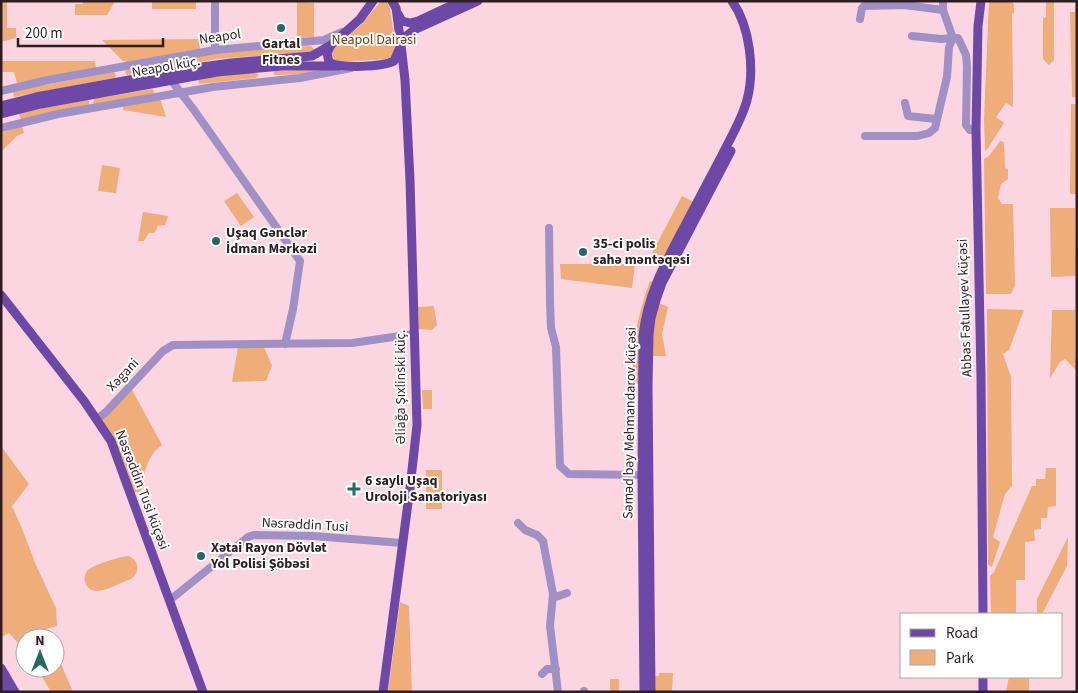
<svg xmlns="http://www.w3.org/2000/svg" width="1078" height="693" viewBox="0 0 1078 693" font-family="'Source Sans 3',sans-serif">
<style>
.green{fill:#eead79}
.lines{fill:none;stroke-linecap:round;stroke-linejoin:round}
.minor{stroke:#a190c5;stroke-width:8}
.major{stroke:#6d48a6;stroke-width:9}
.poi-dot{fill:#266b5f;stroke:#fff;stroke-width:2}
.labels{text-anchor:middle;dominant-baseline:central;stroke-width:4;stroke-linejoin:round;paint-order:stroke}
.street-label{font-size:14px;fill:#2e1d22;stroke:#fff}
.park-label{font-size:14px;fill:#704117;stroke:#fff}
.poi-label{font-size:14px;font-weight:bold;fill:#2e1d22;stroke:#fff;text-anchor:start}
</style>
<rect width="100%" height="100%" fill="#fbd6e1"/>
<path class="green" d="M1 1H7V28H16V38L1 42Z
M83 1H115L107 15H75V4H83Z
M152 1H196V9H152Z
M384 1 388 3 390 9 396 50 395 55 389 59 339 62 334 59 332 53 334 48 362 24 380 2Z
M989 1H1012L1014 5V13L1012 14 1013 95V107L1006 103 996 117 1004 123 986 151 985 150 984 120Z
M1046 1H1054V60L1049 65 1043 59V18L1046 17Z
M1076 1 1077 97H1072L1070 12H1075Z
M297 2 314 3V37L297 38Z
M205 39V42L199 43 200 49 127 62 123 61 102 40Z
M311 46 314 49 312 52 215 59 196 63 194 56 215 52Z
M191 57 193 63 127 75 125 73 126 70Z
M1 61H95L96 68 17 83 14 72H2Z
M317 70 318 71 317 74 275 75 273 74 275 71Z
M114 72 116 75 115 78 14 97 13 91Z
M256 73 259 75 256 78 199 84 198 79 220 75Z
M152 89 154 91 153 95 95 105 93 103 94 99Z
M160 98 166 117 123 110V105Z
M87 100 89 101V105L21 120 19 114 38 109Z
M1071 104H1077V194H1070Z
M22 126 24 133 17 136 1 152V133Z
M1000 141 1004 142 1005 168 1008 169V179L1001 184 998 198 1002 204H1013L1015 285 1011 294H986L984 159 989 156Z
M102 165 120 168 116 193 98 191Z
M237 193 254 217 241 226 224 201Z
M682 196 694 202 664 258 652 253Z
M1050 208H1075L1076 276 1051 277Z
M143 212 168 216 165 225 157 226V229L154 233H149L144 241H138Z
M560 264H635L632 288 561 279Z
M650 281 653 282C639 321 639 344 638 384H632C633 344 636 319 650 281Z
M659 303 668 307 662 334 666 356H652L654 323Z
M434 306 437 325 432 330 419 329 418 307Z
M987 309 1024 310 1009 350 1003 354 1011 377 1012 486 1005 494 993 537 1000 542 992 567 988 565Z
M1052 310H1075V358L1077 359V371L1065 359 1060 362 1050 378Z
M238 347H264L272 366 266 381 232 382Z
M130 386 162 445C147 455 144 474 141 491L130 494 97 419Z
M422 390H432V409H423Z
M1 446 29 484 12 506 23 531 36 565 56 608 57 626 46 629 50 638H25V651L9 633 1 637Z
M1046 468H1056V506L1048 507 1047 518H1041V529L1034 530 1035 541 1025 542V580H1016V614H991L990 576 994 572 1032 486H1036V479H1045Z
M426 470H442V509H426Z
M1068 537 1067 566 1042 614H1037V599Z
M129 556C140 562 140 572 131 579 122 582 106 591 97 591 84 591 80 574 91 568 99 563 119 557 129 556Z
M400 602 409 606 412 692H388Z
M55 650 73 692H51L37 668H55Z
M659 673H673L672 692H655L654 676H659Z
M1009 677H1029V692H1006Z
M610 679H619V692H610Z"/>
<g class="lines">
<path class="minor" d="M215 1V50
M943 1V10L953 38H958L966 55 967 67 966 125 970 130H976
M860 19 862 8 864 6 904 5 943 10
M171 80 194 110 300 261 293 309 285 344
M1 91 48 80 215 50 324 40 342 32
M905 103 908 116 936 119
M1 128 58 114 213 87 300 78 351 68
M865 136H918L929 133 935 128 947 77 949 47 953 38 941 39 912 36
M549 228 550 302 551 328 556 347 560 466 569 474 642 475
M97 419 106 412 163 351 173 345 352 343 414 334
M518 523 525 530 537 535 543 541 553 594 550 626 558 692
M553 598 567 593
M170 600 248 537 254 535 313 536 402 543
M542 674 547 669H556
M584 691V692"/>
<path class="major" d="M373 1 360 19 331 45 327 53 329 62C340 69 382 67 394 61L401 45 396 8 392 1
M981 1 978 26 976 130 981 377 983 614
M398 14 402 21 410 23 418 21 461 1
M1 106 36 97 195 68 231 63 312 56 331 45
M1 114 41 104 217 72 282 66H339
M1 295 84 401 111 441 203 692
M1 668 15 692
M1 684 6 692
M383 692 410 488 417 425 410 180 405 80 401 45 406 36 414 30 478 1
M644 692 642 475 643 335C648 294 664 265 683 229 696 204 709 180 722 155 731 137 742 119 747 100 755 70 750 26 732 1
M651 692 648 387 649 335 651 318 656 300 662 283 731 151
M983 692V677"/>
</g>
<g class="poi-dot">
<circle cx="281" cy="28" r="5"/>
<circle cx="216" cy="241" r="5"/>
<circle cx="583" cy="252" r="5"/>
<path d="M351.5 481.5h5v5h5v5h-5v5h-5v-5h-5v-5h5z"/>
<circle cx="201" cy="556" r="5"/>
</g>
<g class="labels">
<g class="street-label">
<text transform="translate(220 37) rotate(-8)">Neapol</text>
<text transform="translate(166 67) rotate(-10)">Neapol küç.</text>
<text transform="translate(965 308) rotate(-92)">Abbas Fətullayev küçəsi</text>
<text transform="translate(123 375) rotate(-47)">Xəgani</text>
<text transform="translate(401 387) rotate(-90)">Əliağa Şıxlinski küç.</text>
<text transform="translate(630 423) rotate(-89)">Səməd bəy Mehmandarov küçəsi</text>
<text transform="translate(142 490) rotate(69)">Nəsrəddin Tusi küçəsi</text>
<text transform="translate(305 525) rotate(3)">Nəsrəddin Tusi</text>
</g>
<g class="park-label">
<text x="374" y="40">Neapol Dairəsi</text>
</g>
<g class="poi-label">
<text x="281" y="44" text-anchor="middle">Gartal<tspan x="281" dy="16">Fitnes</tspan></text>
<text x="226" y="233">Uşaq Gənclər<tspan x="226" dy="16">İdman Mərkəzi</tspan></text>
<text x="593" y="244">35-ci polis<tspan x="593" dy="16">sahə məntəqəsi</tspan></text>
<text x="365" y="481">6 saylı Uşaq<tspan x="365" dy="16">Uroloji Sanatoriyası</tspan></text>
<text x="211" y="548">Xətai Rayon Dövlət<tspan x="211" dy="16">Yol Polisi Şöbəsi</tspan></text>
</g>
</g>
<rect width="1078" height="693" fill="none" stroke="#2e1d22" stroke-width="5"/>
<rect x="900" y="613" width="162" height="65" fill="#ffffff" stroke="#aba5a7"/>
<rect x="910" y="629" width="25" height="8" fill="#6d48a6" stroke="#aba5a7"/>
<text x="946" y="638" font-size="15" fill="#2e1d22">Road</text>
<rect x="910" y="650" width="25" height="15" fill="#eead79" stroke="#aba5a7"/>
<text x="946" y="663" font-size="15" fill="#2e1d22">Park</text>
<g transform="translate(40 653)"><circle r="24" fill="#ffffff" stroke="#aba5a7"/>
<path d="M0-4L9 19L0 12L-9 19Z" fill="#266b5f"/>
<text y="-8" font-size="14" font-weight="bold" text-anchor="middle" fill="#2e1d22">N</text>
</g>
<path d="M18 38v8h145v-8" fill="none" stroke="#2e1d22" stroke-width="2.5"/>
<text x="25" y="38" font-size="15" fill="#2e1d22" stroke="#ffffff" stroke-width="4" paint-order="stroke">200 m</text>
</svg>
